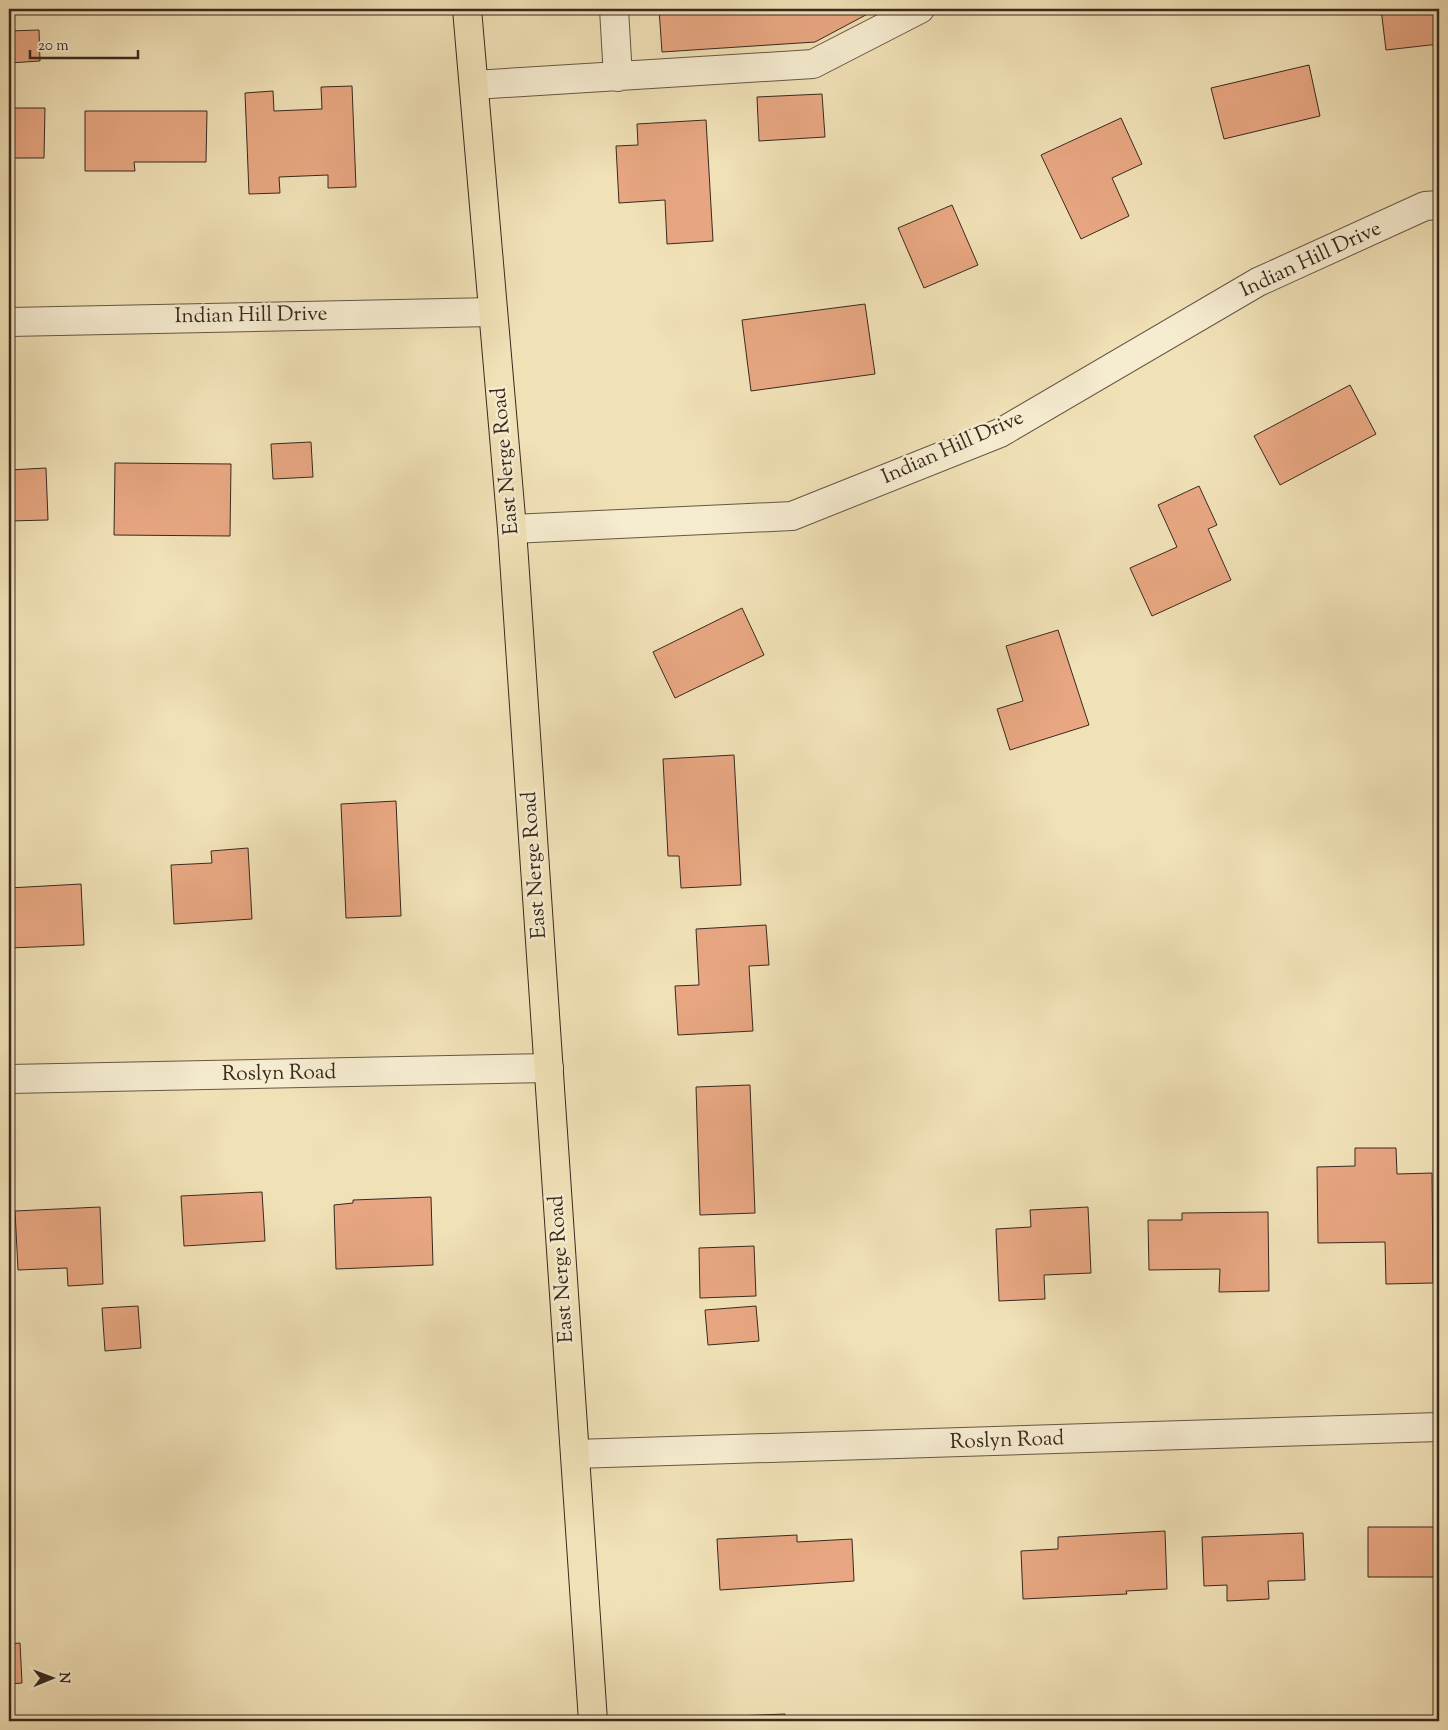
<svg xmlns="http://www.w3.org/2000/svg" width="1448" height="1730" viewBox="0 0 1448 1730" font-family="'Sorts Mill Goudy',serif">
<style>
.building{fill:#e8a782;stroke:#39291e}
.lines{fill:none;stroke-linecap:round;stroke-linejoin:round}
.minor-casing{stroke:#675744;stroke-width:30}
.major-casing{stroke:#39291e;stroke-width:30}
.minor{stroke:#f6ecd0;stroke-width:28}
.major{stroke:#f1e1b7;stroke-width:28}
.labels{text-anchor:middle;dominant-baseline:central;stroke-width:5;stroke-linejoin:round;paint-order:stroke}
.street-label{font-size:21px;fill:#39291e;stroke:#f6ecd0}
</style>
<rect width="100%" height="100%" fill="#f1e1b7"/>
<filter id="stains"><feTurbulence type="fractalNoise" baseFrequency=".004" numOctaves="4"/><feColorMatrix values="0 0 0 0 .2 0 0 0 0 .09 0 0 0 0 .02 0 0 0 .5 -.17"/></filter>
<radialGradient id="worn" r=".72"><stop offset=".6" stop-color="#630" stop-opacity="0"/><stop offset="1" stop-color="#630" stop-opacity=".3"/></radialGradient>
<path class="building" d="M659 9H877L815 42 662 52Z
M1381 9H1439V44L1386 50Z
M39 30 40 61 9 63V31Z
M1309 65 1320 116 1224 139 1211 88Z
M352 86 356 187 328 188V175L279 177 280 193 249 194 245 93 273 91 274 111 322 109 321 87Z
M822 94 825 137 759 141 757 97Z
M9 108H45L44 158H9Z
M85 111H207L206 162H134L135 171H85Z
M1121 118 1142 164 1112 178 1129 216 1081 239 1041 155Z
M706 120 713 241 667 244 665 200 619 203 616 146 638 145 637 124Z
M952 205 978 265 924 288 898 228Z
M865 304 875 374 751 391 742 320Z
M1350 385 1376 434 1280 485 1254 436Z
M311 442 313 477 273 479 271 444Z
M115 463 231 464 230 536 114 535Z
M46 468 48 520 9 521V470Z
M1199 486 1217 525 1208 529 1231 580 1152 616 1130 568 1177 547 1158 505Z
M742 608 764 655 675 698 653 652Z
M1058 630 1089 725 1010 750 997 709 1023 701 1006 646Z
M734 755 741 885 681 888 679 856H668L663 759Z
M396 801 401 916 346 918 341 804Z
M248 848 252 919 174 924 171 865 212 863 211 851Z
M81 884 84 945 9 948V888Z
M766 925 769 965 749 966 753 1031 678 1035 675 986 699 985 696 929Z
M750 1085 755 1213 700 1215 696 1087Z
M1355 1148H1396L1397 1174 1432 1173 1433 1283 1386 1284 1385 1242 1318 1243 1317 1167 1355 1166Z
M262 1192 265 1241 184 1246 181 1196Z
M431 1197 433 1265 336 1269 334 1205 353 1203V1200Z
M100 1207 103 1284 68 1286 67 1268 18 1270 15 1211Z
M1088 1207 1091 1273 1044 1275 1045 1299 999 1301 996 1229 1031 1227 1030 1210Z
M1268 1212 1269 1291 1219 1292 1220 1269 1149 1270 1148 1220H1182V1213Z
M754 1246 756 1296 700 1298 699 1248Z
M138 1306 141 1348 105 1351 102 1308Z
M756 1306 759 1341 708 1345 705 1310Z
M1368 1527H1439V1577H1368Z
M1165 1531 1167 1589 1126 1591 1127 1594 1023 1599 1021 1551 1058 1549V1537Z
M1303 1533 1305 1580 1268 1581 1269 1599 1227 1601V1585L1204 1586 1202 1537Z
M797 1535V1542L852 1539 854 1581 720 1590 717 1539Z
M20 1643 22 1683 9 1684V1644Z
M785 1714V1721H735V1716Z"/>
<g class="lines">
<g class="minor-casing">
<path id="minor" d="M614 9 618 77
M474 85 813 64 920 9
M9 322 493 312
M512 529 792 516 1000 433 1258 282 1425 206 1439 205
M9 1079 549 1068
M575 1454 1439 1427"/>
</g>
<g class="major-casing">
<path id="major" d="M467 9 512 529 593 1721"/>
</g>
<use href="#minor" class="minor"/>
<use href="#major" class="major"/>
</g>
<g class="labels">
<g class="street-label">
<text transform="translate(1311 260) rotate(-25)">Indian Hill Drive</text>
<text transform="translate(251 316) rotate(-1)">Indian Hill Drive</text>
<text transform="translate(953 448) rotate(-24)">Indian Hill Drive</text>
<text transform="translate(506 461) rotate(-95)">East Nerge Road</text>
<text transform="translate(535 865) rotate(-94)">East Nerge Road</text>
<text transform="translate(279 1074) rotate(-1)">Roslyn Road</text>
<text transform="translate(562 1269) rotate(-94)">East Nerge Road</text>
<text transform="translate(1007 1441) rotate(-2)">Roslyn Road</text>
</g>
</g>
<rect width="1448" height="1730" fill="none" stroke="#f1e1b7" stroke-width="30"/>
<rect x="10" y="10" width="1428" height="1710" fill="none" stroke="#39291e" stroke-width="2.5"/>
<rect x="15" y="15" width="1418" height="1700" fill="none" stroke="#39291e"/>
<g transform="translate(52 1678) rotate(89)" stroke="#f6ecd0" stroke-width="4" paint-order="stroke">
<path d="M0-4L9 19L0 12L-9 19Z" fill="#39291e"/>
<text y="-8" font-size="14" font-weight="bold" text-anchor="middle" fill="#39291e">N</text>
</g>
<path d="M30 50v8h108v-8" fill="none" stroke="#39291e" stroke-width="2.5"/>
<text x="38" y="50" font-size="15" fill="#39291e" stroke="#f6ecd0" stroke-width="4" paint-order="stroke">20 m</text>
<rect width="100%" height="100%" filter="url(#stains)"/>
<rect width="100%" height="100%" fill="url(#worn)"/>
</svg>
